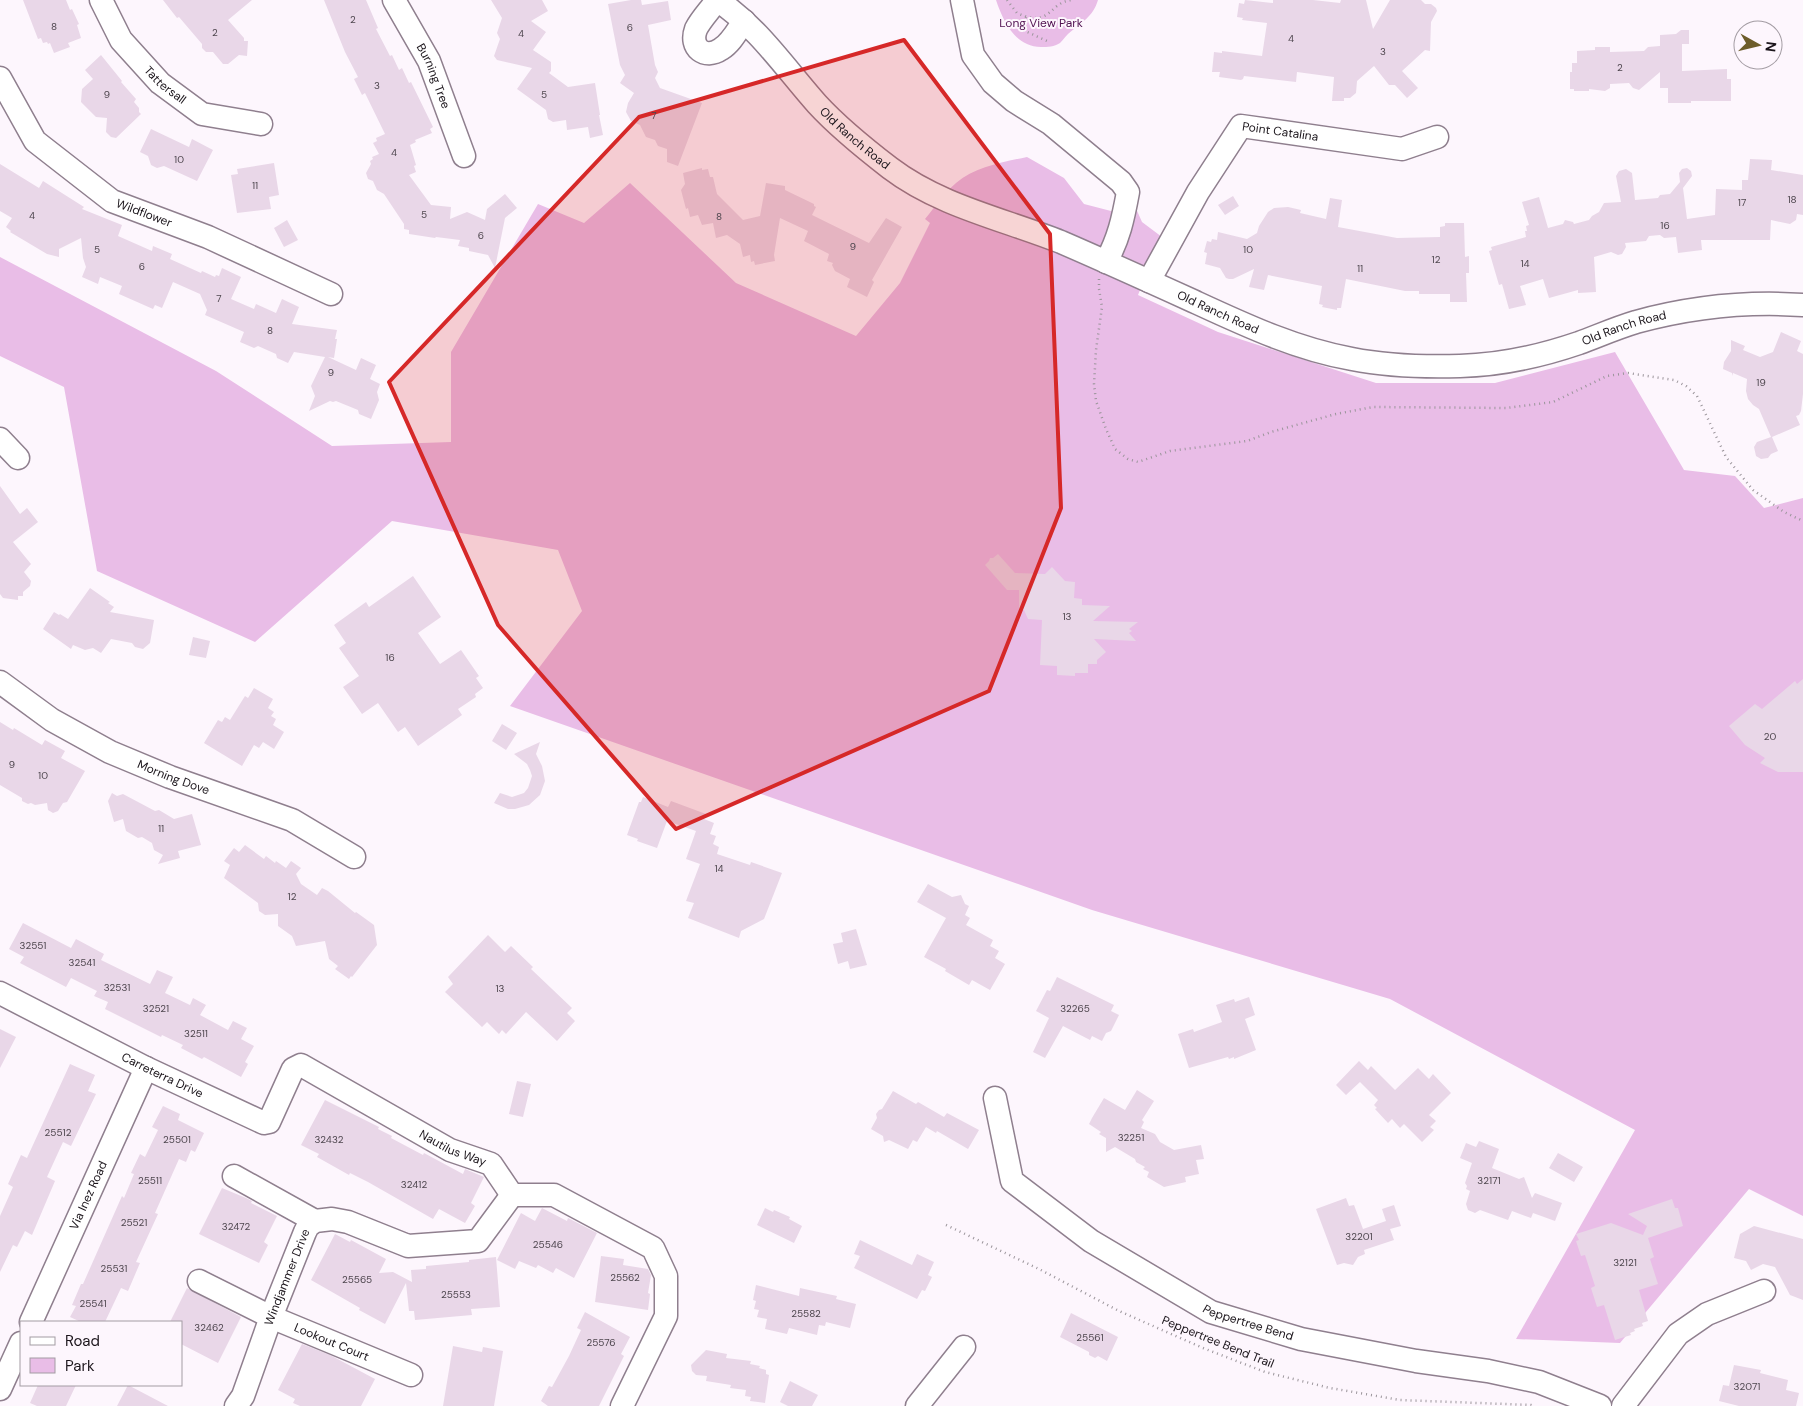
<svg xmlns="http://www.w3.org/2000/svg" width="1803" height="1406" viewBox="0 0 1803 1406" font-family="'DM Sans',sans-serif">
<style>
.green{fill:#e9bde7}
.building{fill:#e9d7e8}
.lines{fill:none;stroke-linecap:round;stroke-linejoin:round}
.minor-casing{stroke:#8f7f8e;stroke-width:25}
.path{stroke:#9b959b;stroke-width:2.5;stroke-dasharray:1 4;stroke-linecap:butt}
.minor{stroke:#fff;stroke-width:22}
.marked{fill:#d62828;fill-opacity:0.2;stroke:#d62828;stroke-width:4;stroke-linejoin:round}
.labels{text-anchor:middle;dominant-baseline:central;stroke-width:4;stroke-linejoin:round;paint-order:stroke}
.number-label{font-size:10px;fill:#4e464e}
.park-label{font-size:12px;fill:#511251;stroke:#fdf6fd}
.street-label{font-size:12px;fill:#1b151b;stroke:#fdf6fd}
</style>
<rect width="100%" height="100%" fill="#fdf6fd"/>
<path class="green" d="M996 0H1098C1093 17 1081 23 1068 34 1065 37 1063 40 1060 43 1054 47 1048 47 1041 47 1015 47 1003 21 996 0Z
M1027 157 1064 178 1084 204 1111 211 1134 204 1142 222 1162 237 1154 254 1138 295 1218 332 1376 383H1495L1615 352 1684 470 1735 476 1764 508 1803 498V1216L1749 1189 1620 1343 1516 1339 1635 1130 1390 999 1092 910 510 706 582 611 558 550 392 521 255 642 97 571 64 387 0 356V257L216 371 332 446 451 442V352L538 204 584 223 630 183 736 283 856 336 900 283 930 223 925 219C935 207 944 193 956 183 975 167 1003 162 1027 157Z"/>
<path class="building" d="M23 0H66L70 10 72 9 79 24 77 25 81 38 68 43 70 47 54 53 50 43 48 44 47 42 43 43 41 38 38 39Z
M163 0H252L228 20 244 38V41H248L247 56 239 55 228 64H223L213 52H206L202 48V44L179 17 177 18Z
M324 0H366L378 28 376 29 390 56 392 55 399 70 402 68 409 83 411 82 433 127 430 129 432 133 415 140 416 142 410 145 416 165 414 166 416 172 409 175 431 205 451 207 450 219 467 212 485 220 487 209 505 194 517 208 505 218 495 268 488 255 469 251V248L458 246 460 240 436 237 435 238 409 234V230L404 229V224L384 194 377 190 373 181 368 179 366 173 371 164 370 161 373 159 372 157 379 154 373 143 377 141 376 138 385 134 365 93 362 95 354 79 358 77 345 52Z
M491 0H542L548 11 531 21 546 32 533 50 551 62V71L549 73 568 87 595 83 600 115H599L603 135 590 138 588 127 567 130 566 120 553 122 548 119 546 110 517 89 532 68 497 60 494 56 500 39 497 33 502 18Z
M631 0H641L642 5 668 1 671 20 648 25 655 65 658 72 655 78 660 88 702 103 678 166 667 162V149L658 146 655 140 646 137 640 125 631 121 626 112 628 103 634 93 620 83 625 75 620 65 608 4Z
M1245 0 1273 3V0H1313L1340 3 1341 0H1366L1373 29 1390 0H1421L1425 4H1431L1436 8 1437 11 1431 22 1430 51 1425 50 1402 71 1418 88 1407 98 1395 85H1389L1374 66 1357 81 1356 93 1350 98H1344V101H1332L1334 77 1297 72 1296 82 1244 76 1243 79 1241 80 1219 77 1220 72H1212L1214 52 1222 53V51L1262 56 1267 23 1242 20 1243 18 1237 17 1239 3 1244 4Z
M1681 30H1689V44H1682V71L1727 69V79H1731V101H1691V103H1668V88H1660V72L1639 90 1633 88 1629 83 1610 84V88L1605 91 1589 89V91H1574V89H1570V72H1572V63H1577V51L1595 50V47H1610V52L1644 51 1648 47 1660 46V35L1676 34Z
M101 55 122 81 121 82 136 99 134 102 139 108V112L141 114 116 138 111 137 106 132 107 118 96 117 81 102 82 89 93 79 85 70Z
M151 129 189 147 192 139 213 150 197 181 164 166 157 168 151 165 148 156 140 152Z
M1750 159 1772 160 1771 170 1803 175V215L1797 214 1796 220 1790 224 1771 220 1770 240H1701L1702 250 1678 253 1676 237 1664 238 1660 235 1649 236 1646 241 1625 243 1626 247 1622 254 1618 255 1611 252 1594 257 1596 292 1578 293V290L1549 298 1543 279 1520 286 1526 305 1509 309 1502 284 1499 285 1489 251 1492 250 1491 247 1526 237 1525 231H1527L1526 226 1529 225 1522 202 1539 197 1548 228 1563 224 1565 220 1573 222 1574 224 1589 220 1592 216 1599 212 1604 203 1621 202 1616 176 1619 171 1626 169 1632 173 1635 200 1658 198 1660 195 1670 194 1680 182 1679 173 1682 169 1687 168 1691 171 1692 176 1683 188 1687 219 1715 215 1716 189 1742 190V180H1748Z
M274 163 279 195 269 197 271 209 237 213 231 175 238 174 237 169Z
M0 164 39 188 43 181 84 207 82 209 122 225 118 236 152 251 153 246 172 254 170 259 201 273 202 271 215 277 216 275 219 276 222 268 241 277 231 299 254 309 256 304 276 313 282 299 299 307 292 324 337 330 335 339H337L334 358 328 357 356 370 361 358 376 365 370 379 380 384 377 392 379 400 371 419 359 414 358 410 336 401 333 402 330 401 309 411 315 396 311 386 325 357 294 352 288 363 277 358 276 354 258 346 254 348 240 342 244 332 205 315 207 310 200 294 173 282 162 308 155 305 153 309 119 294 122 286 100 277 98 284 82 277 86 267 83 258 81 238 59 249V257L47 254 10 232 11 231 6 227 12 218 0 211Z
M702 168V170L708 169 710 177H713L717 194 743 220 760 216 766 183 785 186V190L814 204V206L816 207 812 215 869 243 886 218 902 227 872 280 874 282 867 297 847 287 850 279 835 271 832 265 833 263 827 261 829 254 804 241 808 231 780 218 774 255 775 261 755 265 754 261 751 262 750 255 743 257 740 244 727 235 716 238 713 223 702 225 698 215 690 217 688 208 686 209 681 190 685 184 683 173Z
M1233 196 1239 206 1225 215 1218 205Z
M1330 198 1342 200 1338 227 1397 238 1440 237V227L1445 226V223H1464L1465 257 1469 256V273H1466L1467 302H1450V294H1419V291H1405L1346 279 1341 308H1337V310L1322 307 1323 305 1319 304 1322 286 1268 275 1264 290 1249 287 1254 269 1233 279H1229L1226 278 1220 268 1205 264 1207 253 1204 252 1207 241 1211 242 1212 239 1217 240 1218 232 1247 239 1257 233 1259 226 1268 212 1274 208 1288 207 1301 210 1300 213 1326 219Z
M287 220 298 240 284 247 274 228Z
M1781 332 1801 341 1797 351 1803 354V394L1801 411 1799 415 1796 416 1800 425 1772 437 1778 451 1771 454 1768 458 1761 459 1756 456 1754 447 1757 442 1771 437 1759 409 1753 405 1748 399 1746 391 1747 379 1733 373 1732 376V373L1723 369 1724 362 1731 351V340L1745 346 1743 350 1760 357 1773 352Z
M0 486 20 514 27 508 38 522 13 542 31 564 24 572 31 581 30 586 23 592V596H18V600L3 598 0 594Z
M998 554 1015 573 1045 574 1052 567 1065 581 1075 582 1074 598 1082 599V605L1110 606 1093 621 1138 622 1129 629 1132 631 1129 633 1136 641 1094 639 1106 652 1097 660V664H1088V673H1075V676L1057 675V666L1040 665 1042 620 1028 619 1024 610H1019V590H1007L985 565 989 561 990 558H993Z
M413 576 441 617 418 633 440 664 461 650 479 676 476 678 483 688 475 694 476 697 458 709 462 715 418 746 405 727 398 732 378 703 362 714 343 687 359 676 339 648 346 643 334 625 366 602 369 607Z
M90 588 110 602 108 603 114 607 110 612 154 620 150 643 143 649 135 647 132 643 111 639 101 653 93 648 85 650 73 645 71 649 43 629 54 612 59 615 60 614 68 619Z
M193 637 210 641 206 658 189 655Z
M1803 679V772H1778L1760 763 1765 758 1745 745 1729 726 1755 704 1762 709 1795 681 1797 684Z
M254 688 273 699 268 708 274 712 271 716 276 719 273 725 284 732 274 749 263 742 259 748 254 745 242 766 204 743 218 720 222 722 225 717 230 720 245 696 248 698Z
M0 722 13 730 14 728 42 745 45 740 65 751 61 758 85 771 67 802 63 803 58 811 53 813 48 810 47 803 35 805 31 803 28 804 22 801V798L0 785Z
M502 724 517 733 506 750 492 741Z
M540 742 536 754 542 766 545 781 540 795 529 805 515 809H508L494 803 500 793 512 797 524 793 528 788 532 776 530 770 527 764 514 754Z
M112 793 117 796 123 794 155 811 159 810 174 819 192 814 201 845 178 851 180 858 158 864 163 855 154 850 152 843 142 837 138 838 126 831 123 819 114 822 108 801Z
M643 797 668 807 671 801 706 814 704 819 714 823 710 834 716 836 713 844 719 847 717 854 750 865 751 862 782 873 764 919 741 931 739 938 688 918 694 903 686 901 700 864 686 859 696 831 667 821 657 848 637 841 638 839 627 835 639 802H641Z
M245 845 264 859 266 856 275 863 276 861 286 868 291 861 301 868 296 874 301 884 317 895 322 888 328 891 355 913 356 912 374 925 377 945 352 977 351 976 349 979 335 969 338 966 329 959 325 941 296 946 292 936 278 926V914L265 915 259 911 258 903 224 878 230 865 224 861 234 848 239 852Z
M928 884 952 897 961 895 965 904 969 906 965 915 970 918 966 925 993 940 990 946 999 951 995 958 1005 964 990 990 972 980 969 985 945 971 946 969 924 957 946 918 917 902Z
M23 923 71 948 76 939 104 954 101 960 150 984 157 970 173 977 165 993 190 1005 193 998 206 1005 200 1015 228 1030 233 1021 247 1028 241 1039 254 1046 245 1062 248 1064 241 1077 204 1057 202 1059 181 1048 183 1045 162 1035 161 1037 105 1009 108 1002 94 996 97 991 71 978 66 987 20 963 24 957 9 949Z
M856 929 867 965 850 969 848 961 838 964 833 944 843 942 841 933Z
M488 935 505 952 511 946 533 967 531 969 572 1008 567 1013 575 1021 557 1041 526 1012 506 1034 502 1030 499 1034 487 1022 482 1027 445 992 453 984 448 977Z
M1057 977 1114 1005 1111 1011 1119 1015 1111 1031 1106 1033 1102 1041 1092 1036 1090 1040 1063 1026 1045 1058 1033 1052 1049 1018 1036 1011 1047 990 1050 991Z
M1249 997 1255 1015 1245 1019 1256 1050 1234 1059V1057L1229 1059 1228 1057 1189 1068 1178 1034 1193 1029 1194 1032 1222 1022 1216 1005 1234 999 1235 1002Z
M0 1029 16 1037 0 1068Z
M1359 1061 1368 1070 1371 1066 1395 1090 1418 1068 1429 1079 1433 1074 1451 1093 1429 1115 1436 1121 1430 1127 1434 1130 1422 1142 1404 1124 1400 1128 1392 1119 1388 1123 1375 1109 1377 1108 1374 1105 1378 1100 1360 1082 1346 1095 1336 1085Z
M70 1064 95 1075 88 1091 96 1094 71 1146 63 1142 47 1177 55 1181 32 1235 25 1231 17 1247 13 1245 0 1272V1216L13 1187 8 1184 21 1155 27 1158Z
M517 1081 531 1084 523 1117 509 1114Z
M1137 1090 1154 1101 1142 1120 1144 1122 1141 1128 1155 1134 1160 1142 1174 1150 1201 1145 1204 1159 1196 1160 1199 1174 1185 1177 1186 1182 1164 1187 1147 1177 1149 1172 1143 1169 1145 1167 1136 1162 1135 1159 1115 1147 1106 1152V1138L1099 1134 1101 1132 1089 1124 1092 1118 1104 1098 1125 1110Z
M893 1091 916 1104 918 1102 944 1117 947 1113 979 1130 968 1149 937 1131 936 1133 926 1127 917 1142 913 1140 908 1149 889 1140 884 1142 883 1136 871 1129 877 1118 876 1114 879 1110 882 1109Z
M325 1100 379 1127 378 1129 392 1136 391 1138 423 1155 424 1153 463 1174 465 1169 484 1177 471 1203 475 1206 465 1223 439 1209 433 1219 368 1182 350 1173 349 1175 317 1157 319 1154 301 1145Z
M163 1106 180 1114 178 1120 204 1133 195 1152 191 1150 186 1162 179 1159 155 1213 158 1214 136 1262 140 1263 128 1291 121 1288 105 1322H81L70 1317 76 1306 72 1305 81 1284H83L122 1196 124 1198 134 1174 131 1173 140 1154 145 1157 158 1130 152 1127Z
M1479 1141 1499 1149 1492 1168 1519 1179 1524 1177 1532 1198 1535 1193 1562 1203 1555 1221 1533 1213 1531 1218 1512 1211 1508 1220 1480 1210 1475 1213 1468 1210 1466 1204 1470 1191 1466 1189 1467 1186 1465 1183 1472 1163 1460 1158 1466 1143 1476 1147Z
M1558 1153 1583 1167 1574 1182 1549 1168Z
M222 1188 246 1198 252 1201 251 1203 277 1216 264 1242 268 1245 259 1263 199 1234Z
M1346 1198 1349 1206 1354 1205 1363 1229 1386 1221 1382 1209 1394 1205 1401 1226 1390 1229 1394 1240 1364 1250 1365 1254 1358 1257 1353 1265 1344 1263 1337 1265 1316 1209Z
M1672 1199 1675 1208H1678L1683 1226 1648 1238 1654 1257 1650 1259 1658 1284 1639 1290 1648 1321 1642 1323 1643 1326 1634 1329 1635 1331 1630 1333 1631 1335 1615 1340 1604 1305 1597 1307 1591 1288 1595 1286 1585 1255 1581 1256 1576 1241 1579 1240 1576 1234 1611 1223 1643 1235 1647 1226 1628 1214Z
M542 1208 567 1221 568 1218 597 1233 574 1278 556 1268 553 1273 538 1265 536 1268 519 1261 515 1269 497 1260 521 1213 535 1221Z
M765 1208 773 1212 774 1210 790 1217 789 1219 802 1226 794 1243 757 1225Z
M1754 1226 1803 1239V1300L1790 1295 1775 1267 1763 1264 1751 1270 1746 1261 1734 1258 1740 1234Z
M335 1234 350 1242 351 1240 386 1259 379 1273 393 1272 412 1282 411 1270 426 1269V1266L469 1262V1260L496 1257 500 1307 471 1309 472 1315 415 1320 414 1311H409L406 1283 385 1324 359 1310 360 1308 311 1280Z
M860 1240 912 1265 917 1254 934 1262 928 1275 932 1277 925 1291 922 1290 917 1299 854 1268 860 1256 854 1254Z
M601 1256 624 1259 623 1265 648 1269 651 1275 648 1293 650 1294 648 1310 595 1302Z
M756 1285 799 1296 800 1288 837 1296 836 1299 856 1304 850 1328 826 1322 825 1326 819 1325 817 1335 789 1328 787 1334 765 1329 767 1319 757 1317 759 1310 754 1309 756 1301 753 1300Z
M187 1288 241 1317 218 1363 181 1344V1322H170Z
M585 1312 630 1337 621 1354 624 1356 599 1406H548L541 1401 549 1386 552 1387 569 1356 581 1330 577 1328Z
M1071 1313 1118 1337 1107 1361 1098 1356 1095 1358 1089 1355V1352L1060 1337Z
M302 1344 330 1355 375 1379 361 1406H300L293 1403 295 1399 278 1390Z
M453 1346 482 1352 483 1347 503 1351 494 1406H443Z
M706 1350 727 1354 726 1358 751 1361 750 1364 760 1366 759 1368 766 1370V1374L769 1375 765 1403 750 1401 751 1397 745 1396 746 1390 730 1388 731 1385 706 1381 707 1376 696 1375 692 1371 691 1365Z
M1734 1365 1761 1370 1760 1373 1788 1380 1786 1390 1799 1393 1796 1406H1739L1719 1401 1723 1385 1729 1386Z
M790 1381 818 1395 812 1406H788L780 1402Z
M38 1385H76L66 1406H37L30 1403Z
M128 1385 168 1406H117Z"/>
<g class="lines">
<g class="minor-casing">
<g id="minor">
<path id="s1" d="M101 0 121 40 160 83 202 114 261 124"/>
<path id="s2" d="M394 0 429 61 464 156"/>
<path id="s3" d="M717 0C758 27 785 68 817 104 839 128 864 148 890 168 940 206 1003 219 1061 242 1105 261 1149 281 1193 301 1245 325 1296 349 1352 359 1387 366 1425 367 1460 366 1500 365 1541 356 1579 343 1598 336 1616 328 1636 322 1691 307 1746 301 1803 305"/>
<path d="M717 0C711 9 701 19 696 29 689 48 705 60 721 49 731 43 737 31 744 21"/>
<path d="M962 0 973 55 993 83 1014 101 1051 124 1121 182 1128 192C1123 219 1119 238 1106 262"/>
<path id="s4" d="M0 78 35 141 112 201 208 237 331 294"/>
<path id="s5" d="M1149 281 1198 192 1241 126 1402 149 1437 137"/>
<path d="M0 439 18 458"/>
<path id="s6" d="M0 682 52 720 110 752 170 777 292 820 354 857"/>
<path id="s7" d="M0 993 146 1068 264 1123 269 1122 293 1069 301 1065 450 1150 491 1164 512 1195H554L653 1248 666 1276V1316L622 1406"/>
<path id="s8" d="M995 1098 1012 1181 1091 1241 1211 1312 1301 1339 1416 1361 1488 1371 1539 1382 1600 1406"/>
<path d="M234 1176 315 1221"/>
<path id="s9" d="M199 1281 271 1317 411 1375"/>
<path id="s10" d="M31 1322 146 1068"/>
<path d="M0 1389 21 1343"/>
<path id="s11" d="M236 1406 243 1396 271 1317 305 1232 308 1226 315 1221 332 1219 348 1222 408 1246 478 1241 512 1195"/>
<path d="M917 1406 964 1347"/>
<path d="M1623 1406 1678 1334 1707 1314 1764 1291"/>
</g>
</g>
<path class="path" d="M1007 0 1017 13C1052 29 1048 2 1072 0
M1026 17 1021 25 1023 30 1047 41 1046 43
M1099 279V289L1102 307 1096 350 1094 384 1096 401 1106 429 1115 449 1128 459 1138 462 1170 451 1247 441 1271 432 1336 414 1373 407 1506 408 1553 402 1607 376 1628 373 1674 380 1686 386 1697 396 1726 457 1753 490 1784 512 1803 521
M946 1225 1039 1269 1119 1311 1203 1348 1265 1372 1330 1388 1400 1400 1531 1405 1534 1406"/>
<use href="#minor" class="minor"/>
</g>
<path class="marked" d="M904 40 1050 234 1061 508 989 691 676 829 498 625 389 382 639 117Z"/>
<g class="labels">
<g class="number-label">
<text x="353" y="19">2</text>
<text x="54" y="26">8</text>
<text x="630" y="27">6</text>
<text x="215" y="32">2</text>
<text x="521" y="33">4</text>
<text x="1291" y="38">4</text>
<text x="1383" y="51">3</text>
<text x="1620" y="67">2</text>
<text x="377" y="85">3</text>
<text x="107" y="94">9</text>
<text x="544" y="94">5</text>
<text x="654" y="115">7</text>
<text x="394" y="152">4</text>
<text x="179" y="159">10</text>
<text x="255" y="185">11</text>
<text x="1792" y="199">18</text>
<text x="1742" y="202">17</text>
<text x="424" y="214">5</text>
<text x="32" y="215">4</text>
<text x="719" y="216">8</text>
<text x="1665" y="225">16</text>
<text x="481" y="235">6</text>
<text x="853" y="246">9</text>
<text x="97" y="249">5</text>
<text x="1248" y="249">10</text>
<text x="1436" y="259">12</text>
<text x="1525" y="263">14</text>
<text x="142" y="266">6</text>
<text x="1360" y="268">11</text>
<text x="219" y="298">7</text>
<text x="270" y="330">8</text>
<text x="331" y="372">9</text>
<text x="1761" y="382">19</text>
<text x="1067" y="616">13</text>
<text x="390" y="657">16</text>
<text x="1770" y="736">20</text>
<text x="12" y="764">9</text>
<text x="43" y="775">10</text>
<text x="161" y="828">11</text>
<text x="719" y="868">14</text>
<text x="292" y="896">12</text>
<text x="33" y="945">32551</text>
<text x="82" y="962">32541</text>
<text x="117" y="987">32531</text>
<text x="500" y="988">13</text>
<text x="156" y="1008">32521</text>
<text x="1075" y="1008">32265</text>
<text x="196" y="1033">32511</text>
<text x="58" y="1132">25512</text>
<text x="1131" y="1137">32251</text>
<text x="177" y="1139">25501</text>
<text x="329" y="1139">32432</text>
<text x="150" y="1180">25511</text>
<text x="1489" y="1180">32171</text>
<text x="414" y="1184">32412</text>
<text x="134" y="1222">25521</text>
<text x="236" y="1226">32472</text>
<text x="1359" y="1236">32201</text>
<text x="548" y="1244">25546</text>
<text x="1625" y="1262">32121</text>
<text x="114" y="1268">25531</text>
<text x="625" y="1277">25562</text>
<text x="357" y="1279">25565</text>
<text x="456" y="1294">25553</text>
<text x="93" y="1303">25541</text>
<text x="806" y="1313">25582</text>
<text x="209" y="1327">32462</text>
<text x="1090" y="1337">25561</text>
<text x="601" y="1342">25576</text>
<text x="1747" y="1386">32071</text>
</g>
<g class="park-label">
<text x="1041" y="23">Long View Park</text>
</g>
<g class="street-label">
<text stroke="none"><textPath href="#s2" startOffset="86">Burning Tree</textPath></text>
<text stroke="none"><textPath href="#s1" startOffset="108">Tattersall</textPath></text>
<text stroke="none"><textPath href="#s5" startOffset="220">Point Catalina</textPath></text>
<text stroke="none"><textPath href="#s3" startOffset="196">Old Ranch Road</textPath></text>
<text stroke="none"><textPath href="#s4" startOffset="204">Wildflower</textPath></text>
<text stroke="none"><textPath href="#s3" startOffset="601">Old Ranch Road</textPath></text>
<text stroke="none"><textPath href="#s3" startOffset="1021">Old Ranch Road</textPath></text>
<text stroke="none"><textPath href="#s6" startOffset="199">Morning Dove</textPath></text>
<text stroke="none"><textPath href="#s7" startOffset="182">Carreterra Drive</textPath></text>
<text stroke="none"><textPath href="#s7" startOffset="540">Nautilus Way</textPath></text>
<text stroke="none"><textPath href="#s10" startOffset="139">Via Inez Road</textPath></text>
<text stroke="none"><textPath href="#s11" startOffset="139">Windjammer Drive</textPath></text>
<text stroke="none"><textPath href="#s8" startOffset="362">Peppertree Bend</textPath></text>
<text stroke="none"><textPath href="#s9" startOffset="146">Lookout Court</textPath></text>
<text transform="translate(1218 1342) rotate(22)">Peppertree Bend Trail</text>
</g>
</g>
<rect x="20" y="1321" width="162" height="65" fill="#fdf6fd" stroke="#a39ca3"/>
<rect x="30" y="1337" width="25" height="8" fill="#ffffff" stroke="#a39ca3"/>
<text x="65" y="1346" font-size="15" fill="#1b151b">Road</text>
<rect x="30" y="1358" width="25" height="15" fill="#e9bde7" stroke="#a39ca3"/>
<text x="65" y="1371" font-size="15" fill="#1b151b">Park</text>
<g transform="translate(1758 45) rotate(98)"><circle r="24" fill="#fdf6fd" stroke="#a39ca3"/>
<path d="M0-4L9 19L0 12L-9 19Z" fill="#6d5d2a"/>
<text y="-8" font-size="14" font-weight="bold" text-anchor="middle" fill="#1b151b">N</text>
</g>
</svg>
